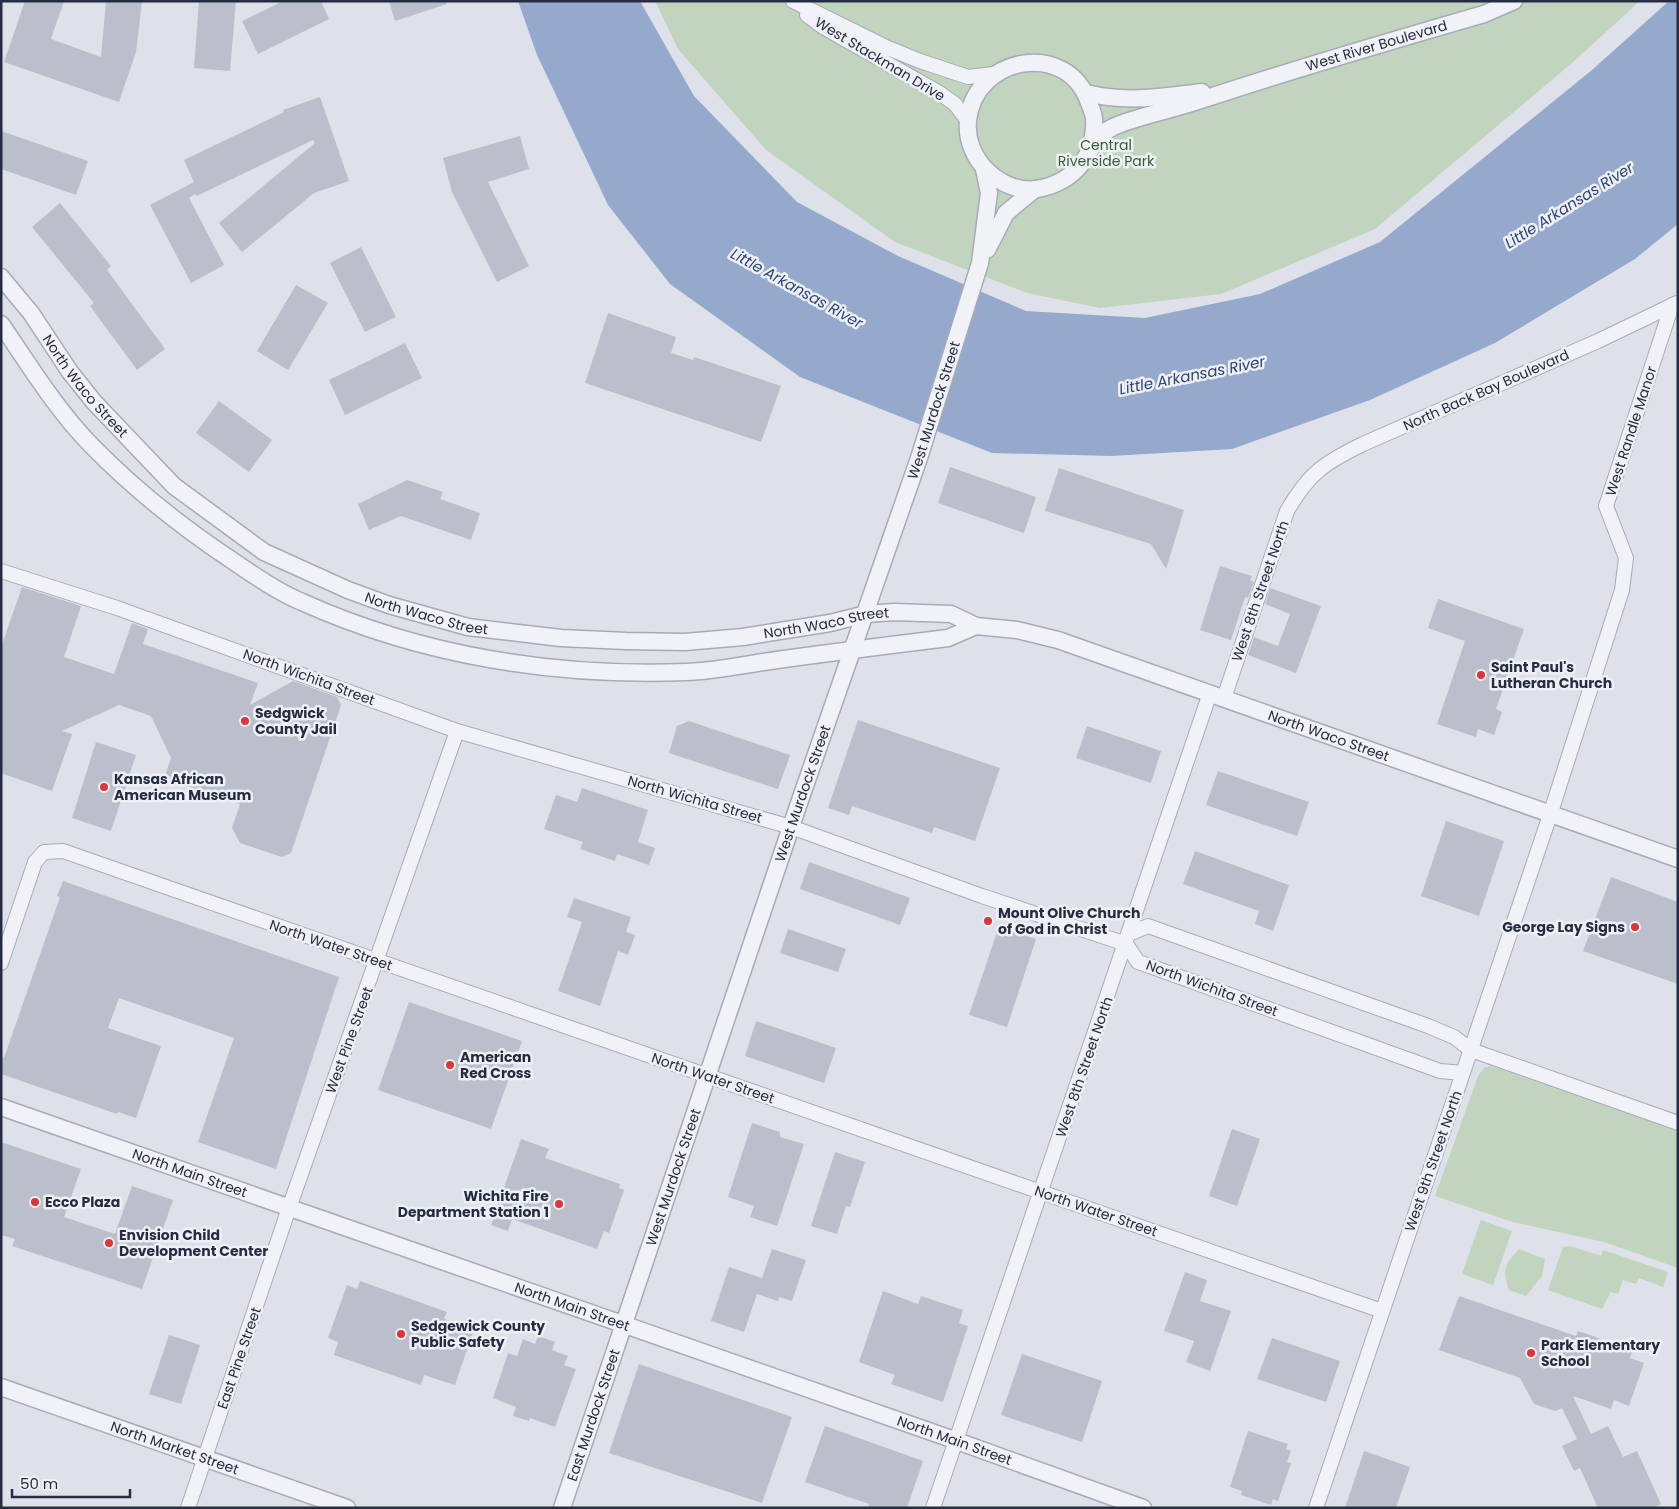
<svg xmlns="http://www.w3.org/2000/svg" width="1679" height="1509" viewBox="0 0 1679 1509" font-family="Poppins,sans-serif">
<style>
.green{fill:#c1d4be}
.water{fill:#95a9cd}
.building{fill:#bbbfcc}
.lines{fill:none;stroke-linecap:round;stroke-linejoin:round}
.minor-casing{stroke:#a7abb7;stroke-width:16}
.tertiary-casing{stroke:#a7abb7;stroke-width:19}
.minor{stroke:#f1f2f7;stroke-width:14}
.tertiary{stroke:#f1f2f7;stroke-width:16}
.poi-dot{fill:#db363a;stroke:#eef0f6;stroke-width:2}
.labels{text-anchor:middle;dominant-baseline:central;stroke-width:5;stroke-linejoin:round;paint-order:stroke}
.street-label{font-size:14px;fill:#262c41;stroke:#eef0f6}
.park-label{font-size:14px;fill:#345f31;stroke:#eef0f6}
.poi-label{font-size:14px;font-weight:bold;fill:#262c41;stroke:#eef0f6;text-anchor:start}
.water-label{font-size:15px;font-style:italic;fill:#2c4479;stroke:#eef0f6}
</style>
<rect width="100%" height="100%" fill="#dee1e9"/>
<path class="green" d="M655 1H1640L1572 63 1375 229 1221 294 1100 308 1027 293 895 242 766 150 678 49Z
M1491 1066 1678 1131V1268L1604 1242 1513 1222 1435 1196 1478 1076 1484 1068Z
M1481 1220 1512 1231 1493 1285 1462 1274Z
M1570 1246 1601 1256 1603 1250 1668 1272 1663 1287 1639 1278 1636 1284 1623 1280 1618 1294 1611 1292 1602 1309 1548 1290 1563 1247Z
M1519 1249 1545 1259 1542 1276 1526 1296 1509 1290C1502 1270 1504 1265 1519 1249Z"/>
<path class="water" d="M518 1H640L694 96 797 202 898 256 1026 311 1145 318 1260 294 1380 242 1592 70 1669 1H1678V224L1635 259 1495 343 1370 400 1232 449 1111 456 992 453 800 377 670 284 608 205 537 55Z"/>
<path class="building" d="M25 1H64L51 39 101 57 106 1H142L136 52 119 102 4 62Z
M199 1H236L230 71 194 68Z
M283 1H321L329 19 258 54 242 21Z
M389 1H446L447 4 395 21Z
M320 97 349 181 314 193 242 252 219 223 315 143 313 140 197 196 195 194 189 198 224 265 191 283 150 205 194 182 184 160 284 112 283 110Z
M1 131 88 161 76 195 1 169Z
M520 136 529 169 488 182 529 266 497 282 452 192 443 158Z
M60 203 111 266 107 270 165 349 137 370 90 306 94 303 32 227Z
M361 247 396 317 365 332 330 263Z
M296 285 328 303 288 370 257 351Z
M608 313 676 337 671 353 693 360 694 357 781 386 761 442 585 383Z
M405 343 422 378 345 415 329 380Z
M219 401 272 440 249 472 196 433Z
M950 467 1036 497 1024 533 938 503Z
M1059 468 1184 510 1166 569 1151 544 1045 511Z
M407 480 443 492 440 499 480 513 471 540 401 516 369 530 358 504Z
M1220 566 1252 576 1250 580 1254 582 1248 598 1245 597 1231 640 1200 630Z
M22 587 81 606 64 657 114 674 132 623 148 629 143 644 258 683 250 705 293 681 337 697 341 705 291 853 282 857 240 843 232 828 240 804 164 779 171 758 151 716 119 705 62 731 72 734 52 791 1 773V647Z
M1270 588 1321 606 1296 673 1248 655 1254 637 1278 646 1290 614 1265 604Z
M1438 599 1524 629 1496 709 1502 712 1494 735 1478 729 1476 737 1437 724 1465 641 1428 628Z
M858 720 1000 768 975 841 934 827 932 833 852 806 849 815 828 808Z
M689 721 790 755 778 789 669 753 677 726Z
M1087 726 1161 751 1151 783 1076 758Z
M96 742 136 755 111 831 72 818Z
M1218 771 1309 802 1297 836 1206 805Z
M582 788 648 810 638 842 655 848 649 865 617 854 615 861 580 849 583 842 544 829 556 795 577 802Z
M1446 821 1504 841 1479 916 1421 896Z
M1195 851 1289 885 1273 931 1255 924 1259 911 1183 884Z
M809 862 910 898 900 925 800 889Z
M1611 877 1678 902V984L1583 951Z
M63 881 339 977 276 1169 198 1142 234 1038 119 998 108 1028 161 1046 136 1118 118 1112 117 1114 1 1074V1056L4 1058 60 897 57 896Z
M574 898 631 917 626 932 635 935 628 955 618 951 600 1006 558 991 582 922 567 917Z
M999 926 1036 939 1007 1027 969 1015Z
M788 929 846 949 838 972 780 953Z
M409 1002 522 1041 491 1129 378 1090Z
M756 1021 836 1048 824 1083 745 1056Z
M752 1123 780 1132V1137L804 1144 777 1226 750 1217 754 1206 728 1197Z
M1232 1129 1260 1139 1237 1206 1209 1196Z
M521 1139 549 1149 545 1158 620 1184 619 1188 624 1190 609 1233 604 1231 597 1249 512 1219 508 1231 491 1225Z
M1 1142 81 1169 64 1217 115 1234 132 1186 173 1200 142 1289 12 1246 15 1239 1 1235Z
M835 1152 865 1162 850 1207 846 1206 837 1234 811 1226Z
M772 1249 806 1260 792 1301 779 1297 778 1301 757 1294 744 1332 711 1321 729 1267 762 1278Z
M1185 1272 1207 1280 1200 1301 1231 1311 1210 1371 1186 1362 1194 1341 1164 1331Z
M360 1281 447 1312 444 1319 474 1329 455 1385 424 1375 421 1385 334 1355 338 1342 328 1338 347 1285 357 1289Z
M883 1291 918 1304 921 1296 963 1310 959 1323 968 1326 943 1402 891 1384 895 1375 859 1362Z
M1459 1296 1576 1336 1578 1331 1590 1335 1632 1351 1630 1358 1644 1363 1629 1406 1614 1400 1611 1409 1573 1396 1591 1434 1608 1426 1623 1457 1637 1451 1661 1504 1654 1508H1598L1580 1468 1574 1471 1562 1446 1577 1439 1562 1408 1555 1411 1534 1404 1520 1378 1439 1350Z
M169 1335 200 1345 181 1404 149 1394Z
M538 1336 555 1342 552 1350 568 1356 564 1365 576 1369 555 1427 530 1418 529 1421 513 1416 516 1407 493 1398 508 1353 517 1356 523 1339 535 1344Z
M1272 1338 1340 1361 1326 1402 1257 1379Z
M1022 1354 1102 1381 1082 1442 1001 1415Z
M639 1364 792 1417 762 1503 609 1453Z
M825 1426 923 1461 907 1508H868L869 1504 805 1482Z
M1248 1431 1288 1444 1286 1449 1291 1451 1287 1462 1291 1463 1278 1501 1273 1499 1271 1505 1241 1495 1242 1491 1230 1487Z
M1364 1451 1410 1467 1396 1508H1345Z"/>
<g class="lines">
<g class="minor-casing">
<path id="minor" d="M793 1 888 48 920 61 968 77 994 74
M807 15 823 27 938 92 955 104 968 121
M1 571 117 608 457 731 791 827 982 896 1126 944 1138 962 1147 965 1440 1071 1463 1073
M1224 698 1287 511C1309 473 1324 463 1363 444L1598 341 1677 303
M1129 934 1148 926 1428 1026 1454 1037 1471 1050 1678 1123
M1 963 35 862 44 852 63 851 1382 1311
M188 1508 289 1208 457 731
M933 1508 1210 693
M1316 1508 1550 815 1622 590 1626 558 1606 506 1672 305"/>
</g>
<g class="tertiary-casing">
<g id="tertiary">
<path d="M1086 93C1126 103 1162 97 1202 92"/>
<path id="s1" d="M1092 143C1093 135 1095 127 1094 119 1094 114 1091 108 1089 103 1068 39 974 56 968 121 964 158 1000 194 1037 189 1056 186 1074 176 1084 160 1093 146 1097 135 1113 127 1135 117 1171 110 1195 102 1291 70 1387 42 1484 14L1514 1"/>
<path d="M987 250 1006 213 1035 189"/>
<path id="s2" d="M1 277 31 313 70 372 94 402 174 486 264 552 348 590 389 605 468 627 561 638 626 641 685 642 743 637 830 623 866 614 894 612 951 614 976 626 1017 630 1058 640 1678 859"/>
<path d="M1 324C30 366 56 409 91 445 135 490 180 526 233 561 255 576 278 592 302 602 422 656 555 677 686 672 716 671 747 664 777 660 834 652 891 645 948 638L976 626"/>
<path id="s3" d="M1 1107 943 1436 1143 1508"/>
<path id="s4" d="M1 1387 347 1508"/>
<path id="s5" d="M562 1508 797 809 919 458 980 263 989 193 984 169"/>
</g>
</g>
<use href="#minor" class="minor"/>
<use href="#tertiary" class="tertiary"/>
</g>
<g class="poi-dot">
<circle cx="1481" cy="675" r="5"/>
<circle cx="245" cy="721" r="5"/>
<circle cx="104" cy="787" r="5"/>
<circle cx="988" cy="921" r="5"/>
<circle cx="1635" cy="927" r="5"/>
<circle cx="450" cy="1065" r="5"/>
<circle cx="35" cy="1202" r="5"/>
<circle cx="559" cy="1204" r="5"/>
<circle cx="109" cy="1243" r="5"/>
<circle cx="401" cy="1334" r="5"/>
<circle cx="1531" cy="1353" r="5"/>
</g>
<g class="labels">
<g class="street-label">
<text stroke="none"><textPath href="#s1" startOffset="698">West River Boulevard</textPath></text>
<text transform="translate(880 59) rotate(31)">West Stackman Drive</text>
<text stroke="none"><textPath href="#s2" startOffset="138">North Waco Street</textPath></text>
<text transform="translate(1486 390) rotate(-24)">North Back Bay Boulevard</text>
<text stroke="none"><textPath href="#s5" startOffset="1159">West Murdock Street</textPath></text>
<text transform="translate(1631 431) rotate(-72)">West Randle Manor</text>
<text transform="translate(1260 591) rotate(-71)">West 8th Street North</text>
<text stroke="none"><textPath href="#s2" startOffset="558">North Waco Street</textPath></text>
<text stroke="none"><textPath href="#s2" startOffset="962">North Waco Street</textPath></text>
<text transform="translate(309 677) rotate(20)">North Wichita Street</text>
<text stroke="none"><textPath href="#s2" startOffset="1486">North Waco Street</textPath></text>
<text stroke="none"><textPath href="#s5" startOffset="754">West Murdock Street</textPath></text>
<text transform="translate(695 799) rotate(16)">North Wichita Street</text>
<text transform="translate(331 945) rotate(19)">North Water Street</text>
<text transform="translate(1212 988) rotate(20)">North Wichita Street</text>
<text transform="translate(349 1040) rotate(-70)">West Pine Street</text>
<text transform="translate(1084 1067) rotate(-71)">West 8th Street North</text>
<text transform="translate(713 1078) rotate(19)">North Water Street</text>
<text transform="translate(1433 1161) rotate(-71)">West 9th Street North</text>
<text stroke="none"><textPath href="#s3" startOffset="200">North Main Street</textPath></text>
<text stroke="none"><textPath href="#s5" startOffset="349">West Murdock Street</textPath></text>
<text transform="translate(1096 1211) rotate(19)">North Water Street</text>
<text stroke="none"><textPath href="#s3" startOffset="605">North Main Street</textPath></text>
<text transform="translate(239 1358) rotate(-71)">East Pine Street</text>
<text stroke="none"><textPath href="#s5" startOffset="98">East Murdock Street</textPath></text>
<text stroke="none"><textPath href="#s3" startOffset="1010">North Main Street</textPath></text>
<text stroke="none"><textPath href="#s4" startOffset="184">North Market Street</textPath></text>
</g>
<g class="park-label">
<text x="1106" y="145">Central<tspan x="1106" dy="16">Riverside Park</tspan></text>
</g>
<g class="poi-label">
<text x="1491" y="667">Saint Paul's<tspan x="1491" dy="16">Lutheran Church</tspan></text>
<text x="255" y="713">Sedgwick<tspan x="255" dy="16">County Jail</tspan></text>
<text x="114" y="779">Kansas African<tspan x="114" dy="16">American Museum</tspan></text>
<text x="998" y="913">Mount Olive Church<tspan x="998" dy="16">of God in Christ</tspan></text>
<text x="1625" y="927" text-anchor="end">George Lay Signs</text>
<text x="460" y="1057">American<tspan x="460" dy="16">Red Cross</tspan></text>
<text x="549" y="1196" text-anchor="end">Wichita Fire<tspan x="549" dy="16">Department Station 1</tspan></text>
<text x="45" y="1202">Ecco Plaza</text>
<text x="119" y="1235">Envision Child<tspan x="119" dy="16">Development Center</tspan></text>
<text x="411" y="1326">Sedgewick County<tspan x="411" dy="16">Public Safety</tspan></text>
<text x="1541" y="1345">Park Elementary<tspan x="1541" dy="16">School</tspan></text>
</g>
<g class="water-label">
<text transform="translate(1569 205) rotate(-32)">Little Arkansas River</text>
<text transform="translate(797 288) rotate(29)">Little Arkansas River</text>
<text transform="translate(1192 375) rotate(-11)">Little Arkansas River</text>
</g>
</g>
<rect width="1679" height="1509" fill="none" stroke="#262c41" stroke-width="5"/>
<path d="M12 1489v8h118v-8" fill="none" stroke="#262c41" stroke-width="2.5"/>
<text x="20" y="1489" font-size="15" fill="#262c41" stroke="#eef0f6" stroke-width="4" paint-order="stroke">50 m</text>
</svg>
